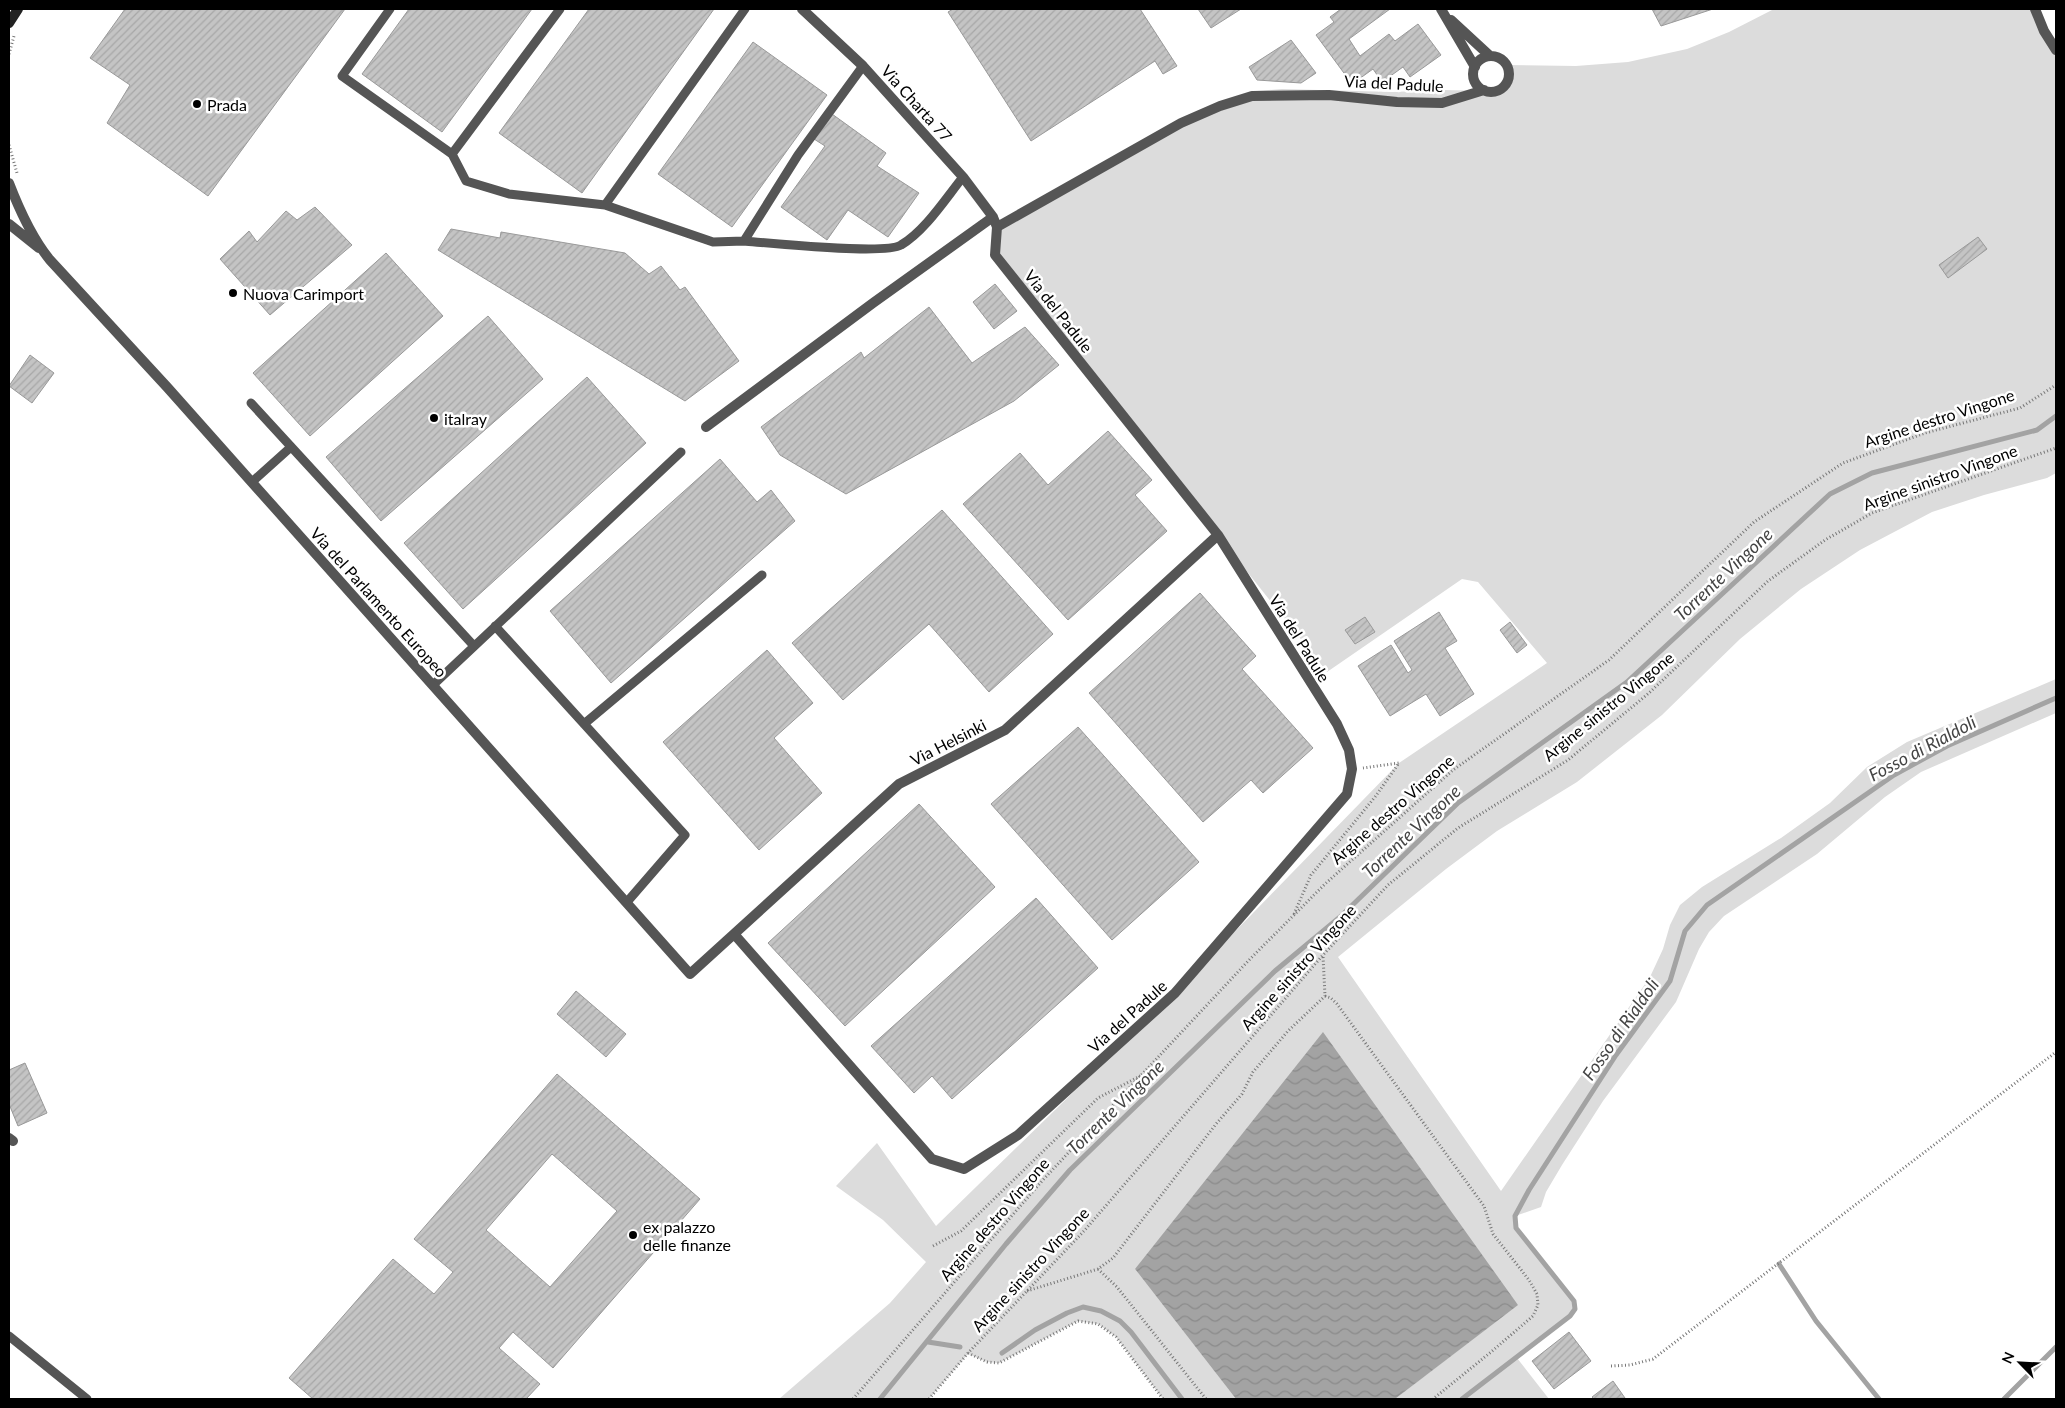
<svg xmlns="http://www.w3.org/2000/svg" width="2065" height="1408" viewBox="0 0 2065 1408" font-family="Lato,sans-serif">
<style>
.grass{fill:#dcdcdc}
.water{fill:url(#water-waves)}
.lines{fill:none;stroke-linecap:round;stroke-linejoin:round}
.stream{stroke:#a3a3a3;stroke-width:5}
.building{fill:url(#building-hatch);stroke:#999;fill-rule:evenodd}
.path{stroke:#777;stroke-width:3;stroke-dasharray:1 2.5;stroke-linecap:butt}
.service{stroke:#555;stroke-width:9}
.minor{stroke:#555;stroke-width:10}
.secondary{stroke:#222;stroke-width:10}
.poi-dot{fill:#000;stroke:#fff;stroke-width:2}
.labels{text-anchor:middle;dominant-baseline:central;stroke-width:5;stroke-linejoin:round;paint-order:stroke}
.street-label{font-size:16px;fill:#000;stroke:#fff}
.poi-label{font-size:16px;fill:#000;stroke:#fff;text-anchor:start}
.water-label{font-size:18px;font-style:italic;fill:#444;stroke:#fff}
</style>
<defs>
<pattern id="water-waves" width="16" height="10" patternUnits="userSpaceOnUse" patternTransform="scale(1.25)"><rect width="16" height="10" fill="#a3a3a3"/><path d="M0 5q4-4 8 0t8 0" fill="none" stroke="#8b8b8b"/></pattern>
<pattern id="building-hatch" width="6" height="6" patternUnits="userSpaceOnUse" patternTransform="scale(1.25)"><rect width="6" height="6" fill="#c4c4c4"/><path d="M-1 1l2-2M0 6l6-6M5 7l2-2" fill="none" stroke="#a7a7a7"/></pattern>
</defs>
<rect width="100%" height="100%" fill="#fff"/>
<path class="grass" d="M1774 9H2035L2056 50V473L2047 478 1984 495 1932 512 1860 550 1801 589 1740 639 1662 715 1577 782 1497 831 1446 869 1338 957 1501 1191 1650 977 1663 949 1670 925 1680 905 1702 887 1781 838 1830 803 1867 767 1907 742 2056 679V713L1921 772 1885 797 1817 854 1724 916 1709 932 1699 949 1676 1002 1603 1101 1562 1165 1546 1192 1541 1207 1515 1216 1516 1229 1574 1301 1575 1309 1570 1316 1517 1358 1549 1399H1395L1518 1304 1135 1269 1236 1399H1163L1116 1337 1098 1324 1078 1321 999 1363 987 1362 968 1354 929 1399H779L890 1303 926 1262 883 1220 836 1186 877 1143 936 1226 1175 993 1399 763 1547 663 1478 582 1462 579 1327 672 995 255 997 227 1181 123 1255 91 1282 89 1393 92 1442 90 1494 91C1507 87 1511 77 1506 65L1576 66 1628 62 1687 49 1729 32Z"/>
<path class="water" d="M1323 1032 1518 1305 1395 1399H1236L1135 1269Z"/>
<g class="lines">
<path class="stream" d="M1779 1264 1816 1321 1879 1399
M928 1342 960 1347
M1002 1353 1035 1330 1067 1313 1083 1307 1101 1311 1120 1321 1131 1332 1182 1399
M880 1399 1006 1244 1070 1170 1275 971 1340 917 1458 803 1627 682 1830 494 1872 473 2037 430 2056 416
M1462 1399 1570 1316 1575 1309 1574 1301 1516 1228 1515 1216 1529 1190 1616 1055 1670 981 1685 931 1707 905 1894 775 1947 746 2056 698
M2004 1399 2056 1347"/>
</g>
<path class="building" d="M125 9H345L208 196 107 123 130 85 90 58Z
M409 9H532L442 132 362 74Z
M589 9H714L582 193 499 133Z
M953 9H1140L1177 66 1163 74 1155 61 1031 141 948 12Z
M1198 9H1241L1211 28Z
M1341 9H1390L1349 39 1360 56 1389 34 1395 41 1418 24 1441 55 1410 77 1403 67 1382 82 1373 69 1352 84 1316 35 1334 22 1330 17Z
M1652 9H1713L1661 26Z
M1291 40 1316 73 1301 83 1257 80 1249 67Z
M753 42 827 95 732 227 658 174Z
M832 114 886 153 877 166 919 193 888 237 848 210 827 240 781 207 825 146 814 139Z
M315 207 352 245 270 315 220 259 249 231 257 242 286 211 297 220Z
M451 229 500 238 501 232 625 253 649 274 661 266 680 290 685 287 739 361 685 401 438 250Z
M1978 237 1987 249 1948 278 1939 265Z
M386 253 443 316 310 436 253 373Z
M995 284 1017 311 994 329 973 302Z
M929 307 972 363 1025 327 1059 365 1014 401 846 494 780 455 761 427 861 352 864 358Z
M488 316 543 379 381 521 326 457Z
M30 355 54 373 32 403 9 386Z
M587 377 646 443 463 609 404 543Z
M1108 431 1152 480 1135 495 1167 531 1068 620 963 504 1020 453 1048 485Z
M720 459 757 502 771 490 795 521 611 683 550 611Z
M942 510 1053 634 989 692 929 624 843 700 792 643Z
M1200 593 1256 656 1242 669 1313 748 1263 793 1251 780 1203 822 1089 693Z
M1439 612 1457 641 1445 648 1474 694 1440 716 1426 694 1390 716 1358 666 1391 645 1408 673 1412 670 1394 641Z
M1365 617 1375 632 1355 644 1345 630Z
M1510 622 1527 645 1517 653 1500 630Z
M767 650 813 703 774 738 822 793 759 850 663 742Z
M1078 727 1199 862 1112 940 991 804Z
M919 804 995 887 845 1026 768 943Z
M1036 898 1098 968 952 1099 932 1076 914 1093 871 1046Z
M576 991 626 1034 606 1057 557 1014Z
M25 1063 47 1113 18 1126 9 1104V1070Z
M557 1074 700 1199 553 1368 513 1332 499 1348 540 1384 526 1399H313L289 1378 393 1259 434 1294 453 1272 414 1239ZM552 1154 617 1211 550 1287 486 1230Z
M1569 1332 1591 1361 1554 1389 1532 1361Z
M1613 1381 1625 1398 1594 1399 1592 1397Z"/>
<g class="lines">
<path class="path" d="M9 54 14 36
M9 145 17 173
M1294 914 1311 875 1375 797 1399 763 1363 768
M1325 996 1331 998 1337 1004 1484 1206 1493 1234 1529 1280 1537 1294 1538 1305 1533 1316 1491 1352 1433 1399
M933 1246 961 1231 1098 1098 1142 1075
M1098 1269 1117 1287 1206 1399
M1027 1291 1098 1269 1113 1258 1216 1124 1242 1094 1253 1072 1288 1031 1325 996 1323 956
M968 1353 987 1362 999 1363 1078 1321 1098 1324 1116 1337 1163 1399
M1611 1366 1630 1365 1653 1359 2056 1052
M853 1399 1042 1181 1251 958 1325 884 1453 770 1609 660 1754 522 1843 463 1925 433 2020 408 2056 385
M929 1399 968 1353 1084 1231 1323 955 1388 885 1458 828 1568 760 1649 693 1768 581 1825 540 1872 513 2056 448"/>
<path class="service" d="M390 9 342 76 452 154 560 9
M452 154 466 181 509 194 605 205 745 9
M605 205 713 242 744 241 798 155 863 66
M744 241C769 243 885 255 901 245 925 231 946 198 963 177
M251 403 474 646
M252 482 291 447
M495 626 685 835 627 902
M433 685 681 452
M584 724 762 575
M9 1336 87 1399"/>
<path class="minor" d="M1441 9 1475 67
M2035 9 2044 31 2056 50
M1451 20 1490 56
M1473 74a18 18 0 1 1 36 0a18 18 0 1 1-36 0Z
M9 183C19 209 32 238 50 260L167 387 690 974 899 784 1005 730 1218 535
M9 224 39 248
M997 227 1181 123 1220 106 1252 96 1329 95 1397 102 1442 103 1484 90
M706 427 873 303 993 217
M734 934 932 1159 964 1169 1018 1135 1175 993 1347 794 1352 769 1349 750 1337 724 1218 535 995 255 997 227 993 217 963 177 863 66 802 9
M9 1138 13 1141"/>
<path class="secondary" d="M9 23 18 9"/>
</g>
<g class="poi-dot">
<circle cx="197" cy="104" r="5"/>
<circle cx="233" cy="293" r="5"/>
<circle cx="434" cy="418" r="5"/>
<circle cx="633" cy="1235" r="5"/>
</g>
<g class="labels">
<g class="street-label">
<text transform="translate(1394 83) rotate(3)">Via del Padule</text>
<text transform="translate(917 103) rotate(48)">Via Charta 77</text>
<text transform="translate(1059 311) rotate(52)">Via del Padule</text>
<text transform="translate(1939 418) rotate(-18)">Argine destro Vingone</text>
<text transform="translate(1940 477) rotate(-20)">Argine sinistro Vingone</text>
<text transform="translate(379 602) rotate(48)">Via del Parlamento Europeo</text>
<text transform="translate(1300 638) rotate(58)">Via del Padule</text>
<text transform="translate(1608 706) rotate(-39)">Argine sinistro Vingone</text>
<text transform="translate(948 742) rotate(-27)">Via Helsinki</text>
<text transform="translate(1392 809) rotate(-41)">Argine destro Vingone</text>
<text transform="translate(1298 967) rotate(-48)">Argine sinistro Vingone</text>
<text transform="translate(1127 1016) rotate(-42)">Via del Padule</text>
<text transform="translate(994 1219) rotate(-49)">Argine destro Vingone</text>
<text transform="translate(1030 1269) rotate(-47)">Argine sinistro Vingone</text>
</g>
<g class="poi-label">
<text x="207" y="104">Prada</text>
<text x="243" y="293">Nuova Carimport</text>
<text x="444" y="418">italray</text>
<text x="643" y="1226">ex palazzo<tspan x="643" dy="18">delle finanze</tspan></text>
</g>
<g class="water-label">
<text transform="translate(1723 574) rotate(-43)">Torrente Vingone</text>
<text transform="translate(1922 748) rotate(-28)">Fosso di Rialdoli</text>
<text transform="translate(1411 831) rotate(-43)">Torrente Vingone</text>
<text transform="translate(1620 1029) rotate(-55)">Fosso di Rialdoli</text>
<text transform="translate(1115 1107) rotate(-44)">Torrente Vingone</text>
</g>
</g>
<rect width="2065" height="1408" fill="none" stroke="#000000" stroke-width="20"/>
<g transform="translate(2020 1363) rotate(294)" stroke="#ffffff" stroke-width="4" paint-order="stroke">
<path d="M0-4L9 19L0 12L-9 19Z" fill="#000000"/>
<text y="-8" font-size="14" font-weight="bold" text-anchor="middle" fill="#000000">N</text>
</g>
</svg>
